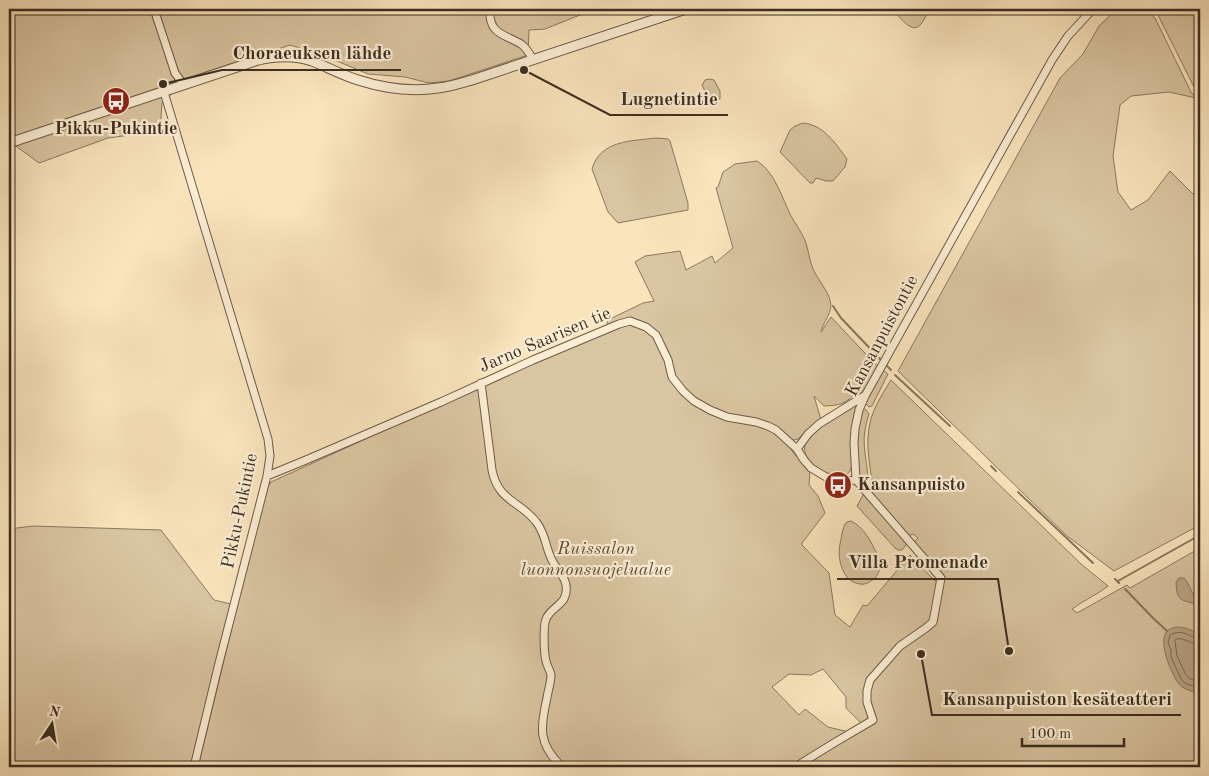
<svg xmlns="http://www.w3.org/2000/svg" width="1209" height="776" viewBox="0 0 1209 776" font-family="'Old Standard TT',serif">
<style>
.green{fill:#d9c5a1;stroke:#8a7960;fill-rule:evenodd}
.water{fill:#b9a687;stroke:#87765e}
.lines{fill:none;stroke-linecap:round;stroke-linejoin:round}
.shore{stroke:#7a6a54;stroke-width:1}
.stream{stroke:#87765e;stroke-width:2}
.minor-casing{stroke:#6b5b47;stroke-width:9}
.tertiary-casing{stroke:#6b5b47;stroke-width:11}
.minor{stroke:#fbedd3;stroke-width:7}
.tertiary{stroke:#fbedd3;stroke-width:9}
.labels{text-anchor:middle;dominant-baseline:central;stroke-width:4.5;stroke-linejoin:round;paint-order:stroke}
.poi-label{font-size:18px;font-weight:bold;fill:#3c2d20;stroke:#fbedd3}
.street-label{font-size:18px;fill:#3c2d20;stroke:#fbedd3}
.park-label{font-size:18px;font-style:italic;fill:#5b4b3a;stroke:#fbedd3}
.leader{fill:none;stroke:#3c2d20;stroke-width:2}
.callout-dot{fill:#3c2d20;stroke:#fbedd3;stroke-width:2}
.callout-label{font-size:19px;text-anchor:middle;font-weight:bold;fill:#3c2d20;stroke:#fbedd3;stroke-width:4.5;stroke-linejoin:round;paint-order:stroke}
</style>
<rect width="100%" height="100%" fill="#f9e4bc"/>
<filter id="stains"><feTurbulence type="fractalNoise" baseFrequency=".004" numOctaves="4"/><feColorMatrix values="0 0 0 0 .2 0 0 0 0 .09 0 0 0 0 .02 0 0 0 .5 -.17"/></filter>
<radialGradient id="worn" r=".72"><stop offset=".6" stop-color="#630" stop-opacity="0"/><stop offset="1" stop-color="#630" stop-opacity=".3"/></radialGradient>
<path class="green" d="M9 9H595L545 29 529 30 528 55 449 81 429 83 405 77 368 74 325 56 290 45 185 81 162 103 160 131 108 138 39 163 9 141Z
M893 9H933C925 14 926 18 921 24 912 36 898 15 893 9Z
M1117 9H1145L1155 18 1191 92 1196 98 1169 92 1131 96 1120 105 1113 156 1118 192 1131 210 1148 200 1170 171 1200 201V525L1114 571 1067 536 898 371 1060 78 1083 54 1099 26Z
M1155 9H1200V90L1199 88 1194 87Z
M710 79 714 80 720 91V99L710 101 702 85 705 80Z
M803 123C824 125 835 143 847 159L845 167 833 181H826L816 178 813 183H810L780 152 790 130 795 126Z
M656 138 668 139 670 141 688 203V210L618 223 608 212 592 169C600 140 632 141 656 138Z
M757 161C775 172 782 198 791 216 796 225 803 234 806 243 809 253 810 264 815 273 819 280 828 292 830 300 834 312 823 321 821 332L831 317 878 367C874 375 869 391 859 394L856 391C846 405 840 405 824 406L814 396 821 420 807 430 798 439 794 440 790 439 785 441 795 455 810 470 809 485 818 496 825 513 802 543V545L829 573 835 615 850 627 863 605 867 606 910 555 935 581 942 575 913 543 918 538 913 534 911 535H907L869 492 873 487C870 466 865 444 870 423 873 408 883 393 891 380L1081 564 1108 586C1097 595 1084 600 1072 609L1077 613 1127 585 1130 588 1200 548V767H728L721 763 715 767H198L265 491 271 482 609 328 607 323 608 320 643 303 654 301 635 262 645 256 680 251 686 270 712 256 715 263 733 248 716 188 718 187 723 172 735 164ZM823 669 846 697V708L862 724 849 732 828 727 805 709 799 715 772 687 789 674 811 675Z
M883 370 888 374 872 406 869 407 865 403Z
M855 406 857 407C855 414 852 421 852 429 851 440 855 462 850 471 839 490 796 462 806 442 814 428 841 414 855 406Z
M862 409 866 410 869 414C860 441 866 452 868 478L867 482 863 484 862 482 864 481 862 477 860 478 858 470 856 435Z
M863 495H865L906 542V545L902 550H898L895 548 857 506Z
M851 521C864 527 871 542 877 554 882 563 881 575 871 581 868 583 864 585 860 584 842 582 837 558 840 544 842 536 842 527 847 522Z
M33 526 161 530 214 600 231 604 191 767H9V529Z"/>
<path class="water" d="M1179 578H1184C1191 585 1191 597 1200 601V606C1182 598 1177 605 1176 582Z
M1176 627C1185 627 1192 630 1200 635V695C1195 691 1188 691 1182 687 1173 680 1158 643 1166 633 1168 629 1172 628 1176 627Z"/>
<g class="lines">
<path class="shore" d="M1200 639C1188 637 1183 628 1170 635L1168 643 1171 650V657L1181 679 1186 684 1200 688
M1200 645C1192 645 1185 637 1176 639L1175 641 1177 656 1186 675 1190 679 1200 682"/>
<path class="stream" d="M833 306 841 318 880 359
M886 365 891 370
M895 375 950 426
M991 466 996 471
M1018 492 1093 563
M1115 579 1119 583
M1118 581 1200 535
M1125 589 1153 618 1167 631"/>
<g class="minor-casing">
<path id="minor" d="M154 9 175 73 184 85
M490 9C488 34 504 34 521 44 527 48 530 54 533 60
M164 92 268 439 270 456 267 476 219 663 194 767
M481 383 492 470C498 502 521 501 537 523 547 537 545 548 553 562 557 570 565 576 566 585 569 605 552 605 546 619 543 626 544 654 546 661 547 666 550 670 551 675 551 683 548 690 547 698 540 728 538 744 562 767
M797 449 808 434 819 424 864 396
M267 476 306 460 441 402 533 360 619 324 630 321 646 327 656 335 668 360 672 377 683 391 694 401 710 410 727 417 756 422 768 426 776 430 797 449 804 460 811 468 826 477 843 481 856 480
M795 767 834 743 873 720 867 702V691L870 680 900 646 926 628 933 622 941 578 856 480 854 443 855 429 859 410 865 396 1052 60 1068 36 1093 9"/>
</g>
<g class="tertiary-casing">
<path id="tertiary" d="M9 143 258 60C276 56 294 55 312 61 327 67 342 75 358 80 383 88 412 92 438 88 449 87 461 83 472 80L686 9"/>
</g>
<use href="#minor" class="minor"/>
<use href="#tertiary" class="tertiary"/>
</g>
<defs>
<g id="bus-disc" transform="scale(1.4375)"><circle r="9.5" fill="#8f2418" stroke="#fbedd3"/><path d="M-5-6H5V4H4V6H2V4H-2V6H-4V4H-5ZM-3.5-4V0h7V-4ZM-3.5 1.2v1.5H-2V1.2ZM2 1.2v1.5H3.5V1.2Z" fill="#fff"/></g>
</defs>
<g fill-rule="evenodd">
<use href="#bus-disc" x="116" y="101"/>
<use href="#bus-disc" x="838" y="485"/>
</g>
<g class="labels">
<g class="poi-label">
<text x="116" y="129">Pikku-Pukintie</text>
<text x="857" y="485" text-anchor="start">Kansanpuisto</text>
</g>
<g class="street-label">
<text transform="translate(882 336) rotate(-62)">Kansanpuistontie</text>
<text transform="translate(545 340) rotate(-23)">Jarno Saarisen tie</text>
<text transform="translate(240 511) rotate(-78)">Pikku-Pukintie</text>
</g>
<g class="park-label">
<text x="596" y="549">Ruissalon<tspan x="596" dy="21">luonnonsuojelualue</tspan></text>
</g>
</g>
<path class="leader" d="M163 84L222 70H401M524 70L610 115H728M1009 651L998 579H837M921 654L932 715H1181"/>
<g class="callout-dot">
<circle cx="163" cy="84" r="5"/>
<circle cx="524" cy="70" r="5"/>
<circle cx="1009" cy="651" r="5"/>
<circle cx="921" cy="654" r="5"/>
</g>
<g class="callout-label">
<text x="312" y="59">Choraeuksen lähde</text>
<text x="669" y="105">Lugnetintie</text>
<text x="918" y="568">Villa Promenade</text>
<text x="1057" y="705">Kansanpuiston kesäteatteri</text>
</g>
<rect width="1209" height="776" fill="none" stroke="#f9e4bc" stroke-width="30"/>
<rect x="10" y="10" width="1189" height="756" fill="none" stroke="#3c2d20" stroke-width="2.5"/>
<rect x="15" y="15" width="1179" height="746" fill="none" stroke="#3c2d20"/>
<g transform="translate(52 724) rotate(12)" stroke="#fbedd3" stroke-width="4" paint-order="stroke">
<path d="M0-4L9 19L0 12L-9 19Z" fill="#3c2d20"/>
<text y="-8" font-size="14" font-weight="bold" text-anchor="middle" fill="#3c2d20">N</text>
</g>
<path d="M1022 738v8h102v-8" fill="none" stroke="#3c2d20" stroke-width="2.5"/>
<text x="1029" y="738" font-size="15" fill="#3c2d20" stroke="#fbedd3" stroke-width="4" paint-order="stroke">100 m</text>
<rect width="100%" height="100%" filter="url(#stains)"/>
<rect width="100%" height="100%" fill="url(#worn)"/>
</svg>
